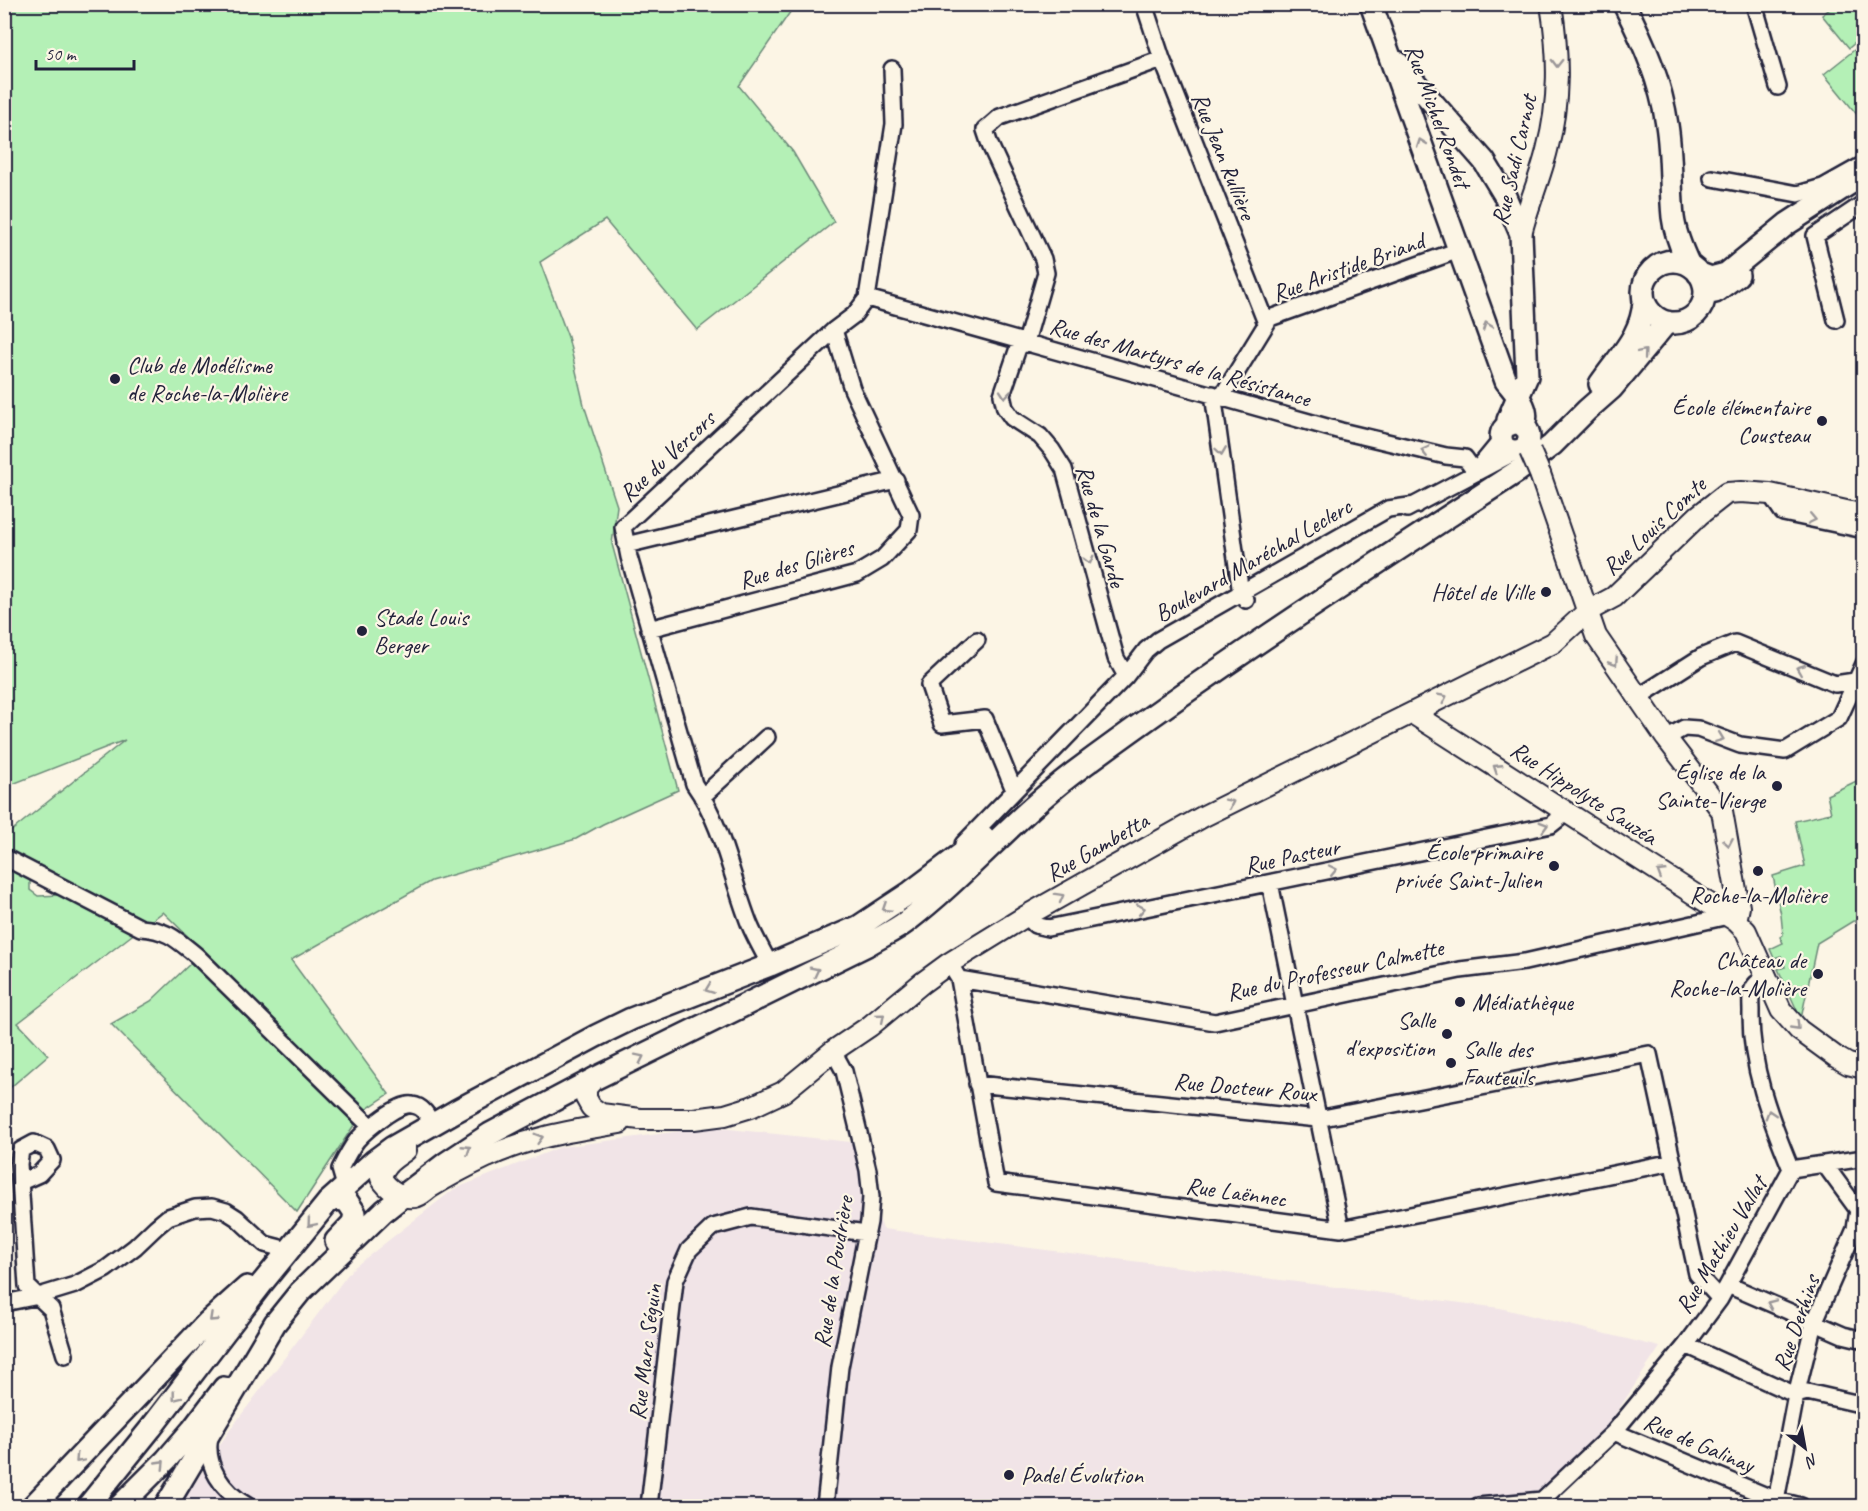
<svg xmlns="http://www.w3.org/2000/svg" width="1868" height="1511" viewBox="0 0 1868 1511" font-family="Caveat,sans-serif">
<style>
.built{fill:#f1e4e7}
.green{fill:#b4f0b6;stroke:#6b8978;stroke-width:1.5}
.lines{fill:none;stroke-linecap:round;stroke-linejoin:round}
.minor-casing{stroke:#22223b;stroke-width:20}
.tertiary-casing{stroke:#22223b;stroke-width:24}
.secondary-casing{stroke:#22223b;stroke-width:26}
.minor{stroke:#fcf5e5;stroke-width:15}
.tertiary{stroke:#fcf5e5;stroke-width:20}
.secondary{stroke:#fcf5e5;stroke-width:21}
.tertiary-bridge-casing{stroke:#22223b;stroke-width:24;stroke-linecap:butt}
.tertiary-bridge{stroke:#fcf5e5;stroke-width:20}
.oneway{stroke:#9a9698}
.poi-dot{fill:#22223b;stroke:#fcf5e5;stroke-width:2}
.labels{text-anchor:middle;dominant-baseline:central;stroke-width:4.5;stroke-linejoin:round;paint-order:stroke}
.street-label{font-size:24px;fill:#22223b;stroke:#fcf5e5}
.poi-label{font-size:24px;fill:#22223b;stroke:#fcf5e5;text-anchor:end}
</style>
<rect width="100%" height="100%" fill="#fcf5e5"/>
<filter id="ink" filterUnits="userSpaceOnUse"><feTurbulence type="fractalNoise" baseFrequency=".0167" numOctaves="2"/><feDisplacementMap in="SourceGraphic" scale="12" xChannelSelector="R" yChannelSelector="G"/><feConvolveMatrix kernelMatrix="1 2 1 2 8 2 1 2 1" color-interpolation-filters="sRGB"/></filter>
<g filter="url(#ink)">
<path class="built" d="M711 1127 851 1142 883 1229 1500 1308 1660 1347 1554 1506H180L229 1431 352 1269 454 1189 561 1147Z"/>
<path class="green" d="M1836 4 1852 5 1863 19V36L1849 48 1822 15Z
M5 5H795L739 86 793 152 834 222 697 330 605 220 540 262 568 337 584 405 617 506 612 544 678 790 603 824 576 839 431 881 291 960 389 1094 365 1110 163 912 147 924 5 850V836L125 740 5 787Z
M1863 43V122L1824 74Z
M1863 778V921H1853L1817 943 1801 1019 1778 969 1785 967 1781 956 1774 958 1770 949 1783 943 1780 937 1783 935 1781 915 1773 876 1805 866 1795 821 1831 813 1827 795Z
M5 864 30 877V890L38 896 63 895 136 932 18 1023 48 1055 5 1092Z
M192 962 356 1122 297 1212 111 1024 151 1001Z"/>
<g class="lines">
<g class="minor-casing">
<path id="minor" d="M1144 4 1162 59 1266 323
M1754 4 1778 87
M1712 178 1798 194 1823 187 1864 164
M867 298 1341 431 1446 456 1465 458 1475 472
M1836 320 1815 236 1864 203
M1213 394 1240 587 1246 600
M1222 396 1270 318 1459 250
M1479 467 1502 439
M1770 494 1783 513 1864 530
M1407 509 1517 451
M626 545 896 480
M649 629 857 574 882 559 909 530 911 515 852 389 834 330
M977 640 929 685 942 724 985 719 1014 790
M1126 676 1116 658 1064 469 1052 450 1040 436 1012 418 1005 408 1002 395 1018 348 1026 342 1046 273 1043 259 990 145 985 130 1000 117 1162 59
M1637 698 1701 657 1735 643 1835 684 1855 681
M1666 738 1684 728 1698 729 1740 745 1785 751 1839 718 1864 664
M702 797 767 737
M963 844 1126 676 1146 650 1158 640 1388 509 1416 505
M4 857 141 928C168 930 176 939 197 956L371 1127
M1270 883 1341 1229
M1026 916 1035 925 1048 928 1551 825 1566 813
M770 965C763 951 755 938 749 923 731 877 723 825 694 784L629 557 623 527 834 330 854 315 867 298 894 124 892 69
M954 971 959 979 1215 1022 1460 970 1525 962 1728 916
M1767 976C1761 980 1753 984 1752 992 1750 998 1751 1005 1751 1011 1750 1066 1770 1118 1791 1169
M959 979 996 1183 1341 1229 1673 1162
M977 1084 1318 1119 1649 1054 1697 1274 1720 1299
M1791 1169 1864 1158
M21 1182 39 1174 52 1160 47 1149 34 1143 21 1150 19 1164 27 1286 51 1309 65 1355
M345 1186 340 1169C345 1159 350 1149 357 1140 366 1130 399 1102 412 1105 423 1106 428 1116 432 1124
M1728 1285 1843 1335 1864 1340
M4 1303 39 1296 75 1285 106 1269 135 1247 156 1227 168 1217 195 1208 212 1207 226 1211 237 1218 265 1244 288 1250
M1686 1345 1796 1395 1807 1392 1864 1405
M1614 1432 1776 1500 1801 1506
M210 1436C204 1466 223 1492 248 1506
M649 1506 675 1281 689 1250 713 1227 751 1217 866 1233
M825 1506 840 1367 869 1222 871 1197 868 1170 844 1071 833 1051
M1478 1506 1542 1500 1614 1432 1686 1345 1720 1299 1791 1169
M1775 1506 1796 1395 1814 1323 1855 1229 1858 1210 1825 1165"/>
</g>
<g class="tertiary-casing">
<path id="tertiary" d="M1521 234C1528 205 1540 179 1547 150 1560 101 1559 54 1551 4
M1540 474 1596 636 1666 738 1722 811 1739 907 1736 921
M1412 713 1736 921 1746 931 1781 1010 1799 1030 1836 1057 1848 1064 1864 1068
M594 1079 586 1088V1098L591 1107 601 1114 640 1119H694L725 1115 751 1107 783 1092 833 1051 870 1026 922 983 948 964 1026 916 1204 816 1553 643 1588 611 1614 597 1699 515 1727 493 1741 492 1770 494 1864 515
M406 1150C395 1158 384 1163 381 1178 387 1189 402 1199 415 1197 421 1196 426 1190 431 1187 449 1176 468 1166 487 1157 534 1136 571 1131 620 1123"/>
</g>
<g class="secondary-casing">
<path id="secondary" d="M1371 4 1506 381C1516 394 1532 410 1523 426
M1624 4C1644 43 1661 82 1667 125 1672 156 1670 187 1673 217 1675 234 1682 250 1689 265
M1397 62 1484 161 1504 194 1521 234 1527 376 1508 420 1509 425
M1643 292a31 31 0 1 1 62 0a31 31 0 1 1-62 0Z
M1698 273 1711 278 1726 274 1787 224 1852 182 1864 178
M1705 294 1715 292 1738 275
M1600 384C1619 356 1642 336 1644 301
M1501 437a14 14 0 1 1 28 0a14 14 0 1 1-28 0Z
M328 1202 338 1199 347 1201 355 1213 353 1223 336 1241
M33 1506 208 1322 247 1287
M88 1506 151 1428 263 1282 328 1202 374 1161 393 1147 456 1111 596 1036 631 1019 770 965 858 927 911 892 984 837
M120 1506 166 1460 192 1430 224 1388
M166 1506 275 1323 300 1292 384 1211 403 1196 446 1163 490 1134 594 1079 867 945C880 937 894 931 906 922 965 877 1013 819 1072 774 1216 667 1368 569 1518 471L1552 445 1587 410 1612 388 1667 322"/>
</g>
<use href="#minor" class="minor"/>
<use href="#tertiary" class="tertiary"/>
<use href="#secondary" class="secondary"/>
<g class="tertiary-bridge-casing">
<path id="tertiary-bridge" d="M1530 451 1540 474"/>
</g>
<use href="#tertiary-bridge" class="tertiary-bridge"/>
</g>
<defs><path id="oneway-chevron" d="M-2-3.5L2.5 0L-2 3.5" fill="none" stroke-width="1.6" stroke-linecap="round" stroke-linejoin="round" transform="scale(1.5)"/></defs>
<g class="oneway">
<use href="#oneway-chevron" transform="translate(1557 63) rotate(91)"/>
<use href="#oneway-chevron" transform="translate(1421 143) rotate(-110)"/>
<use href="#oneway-chevron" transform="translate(1487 326) rotate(-110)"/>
<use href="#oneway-chevron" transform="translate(1643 353) rotate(-50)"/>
<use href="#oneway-chevron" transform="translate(1005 394) rotate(95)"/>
<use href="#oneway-chevron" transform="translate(1221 451) rotate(82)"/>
<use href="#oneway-chevron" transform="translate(1425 451) rotate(-167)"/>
<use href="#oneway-chevron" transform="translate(1812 519) rotate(12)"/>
<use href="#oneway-chevron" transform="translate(1089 560) rotate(75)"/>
<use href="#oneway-chevron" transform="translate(1614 662) rotate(57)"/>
<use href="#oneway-chevron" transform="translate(1800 669) rotate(-158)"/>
<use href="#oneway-chevron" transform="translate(1443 698) rotate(-27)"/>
<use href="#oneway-chevron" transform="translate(1720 738) rotate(21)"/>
<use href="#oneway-chevron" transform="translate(1497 768) rotate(-147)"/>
<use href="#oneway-chevron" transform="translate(1230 803) rotate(-26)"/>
<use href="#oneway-chevron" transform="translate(1544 826) rotate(-16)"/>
<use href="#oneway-chevron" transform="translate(1728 842) rotate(80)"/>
<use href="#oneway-chevron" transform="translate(1333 870) rotate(-12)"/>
<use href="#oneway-chevron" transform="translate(1661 873) rotate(-148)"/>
<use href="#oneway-chevron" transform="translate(1060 897) rotate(-29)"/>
<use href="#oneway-chevron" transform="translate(886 908) rotate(147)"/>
<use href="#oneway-chevron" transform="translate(1141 909) rotate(-11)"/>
<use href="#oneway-chevron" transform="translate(815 971) rotate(-27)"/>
<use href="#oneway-chevron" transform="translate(709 989) rotate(159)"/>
<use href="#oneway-chevron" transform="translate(881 1017) rotate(-40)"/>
<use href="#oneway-chevron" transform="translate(1796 1026) rotate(46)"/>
<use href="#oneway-chevron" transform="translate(640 1058) rotate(-26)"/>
<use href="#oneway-chevron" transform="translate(1770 1114) rotate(-107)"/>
<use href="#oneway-chevron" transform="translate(539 1138) rotate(-16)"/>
<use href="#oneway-chevron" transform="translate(467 1149) rotate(-33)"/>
<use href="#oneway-chevron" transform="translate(311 1223) rotate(130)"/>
<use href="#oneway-chevron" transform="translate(1771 1304) rotate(-156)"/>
<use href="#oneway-chevron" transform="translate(213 1318) rotate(137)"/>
<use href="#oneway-chevron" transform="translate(176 1397) rotate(128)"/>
<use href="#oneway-chevron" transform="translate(79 1459) rotate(133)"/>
<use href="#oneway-chevron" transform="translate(161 1464) rotate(-46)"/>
</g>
</g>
<g class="poi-dot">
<circle cx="115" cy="379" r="6"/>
<circle cx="1822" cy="421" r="6"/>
<circle cx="1546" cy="592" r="6"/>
<circle cx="362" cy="631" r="6"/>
<circle cx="1777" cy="786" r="6"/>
<circle cx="1554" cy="866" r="6"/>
<circle cx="1758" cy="871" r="6"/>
<circle cx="1818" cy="974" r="6"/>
<circle cx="1460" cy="1002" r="6"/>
<circle cx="1447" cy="1034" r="6"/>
<circle cx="1451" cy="1063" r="6"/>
<circle cx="1009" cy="1475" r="6"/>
</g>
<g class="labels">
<g class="street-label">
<text transform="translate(1438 116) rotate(70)">Rue Michel Rondet</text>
<text transform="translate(1224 156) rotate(68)">Rue Jean Rullière</text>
<text transform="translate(1514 160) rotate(-77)">Rue Sadi Carnot</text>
<text transform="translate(1348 267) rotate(-20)">Rue Aristide Briand</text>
<text transform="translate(1180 362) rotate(16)">Rue des Martyrs de la Résistance</text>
<text transform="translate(667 456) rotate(-43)">Rue du Vercors</text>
<text transform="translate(1101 526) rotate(74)">Rue de la Garde</text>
<text transform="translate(1654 526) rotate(-43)">Rue Louis Comte</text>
<text transform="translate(1253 560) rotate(-30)">Boulevard Maréchal Leclerc</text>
<text transform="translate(796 564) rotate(-17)">Rue des Glières</text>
<text transform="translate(1584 793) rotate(33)">Rue Hippolyte Sauzéa</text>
<text transform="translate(1097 847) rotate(-30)">Rue Gambetta</text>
<text transform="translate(1292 856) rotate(-12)">Rue Pasteur</text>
<text transform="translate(1335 970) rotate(-12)">Rue du Professeur Calmette</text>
<text transform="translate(1245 1087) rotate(5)">Rue Docteur Roux</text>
<text transform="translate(1236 1192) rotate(8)">Rue Laënnec</text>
<text transform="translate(1721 1245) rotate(-59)">Rue Mathieu Vallat</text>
<text transform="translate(833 1272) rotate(-81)">Rue de la Poudrière</text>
<text transform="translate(1796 1323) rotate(-71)">Rue Derhins</text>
<text transform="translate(645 1352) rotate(-83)">Rue Marc Séguin</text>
<text transform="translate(1699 1443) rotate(23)">Rue de Galinay</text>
</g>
<g class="poi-label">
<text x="127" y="365" text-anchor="start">Club de Modélisme<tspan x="127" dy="28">de Roche-la-Molière</tspan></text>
<text x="1810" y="407">École élémentaire<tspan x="1810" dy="28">Cousteau</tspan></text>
<text x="1534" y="592">Hôtel de Ville</text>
<text x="374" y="617" text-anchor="start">Stade Louis<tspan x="374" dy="28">Berger</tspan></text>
<text x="1765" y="772">Église de la<tspan x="1765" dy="28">Sainte-Vierge</tspan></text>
<text x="1542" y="852">École primaire<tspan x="1542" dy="28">privée Saint-Julien</tspan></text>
<text x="1758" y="895" text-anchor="middle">Roche-la-Molière</text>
<text x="1806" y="960">Château de<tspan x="1806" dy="28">Roche-la-Molière</tspan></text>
<text x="1472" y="1002" text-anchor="start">Médiathèque</text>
<text x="1435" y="1020">Salle<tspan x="1435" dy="28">d'exposition</tspan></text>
<text x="1463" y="1049" text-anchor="start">Salle des<tspan x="1463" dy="28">Fauteuils</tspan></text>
<text x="1021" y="1475" text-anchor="start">Padel Évolution</text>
</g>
</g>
<rect width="1868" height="1511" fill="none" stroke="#fcf5e5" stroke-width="24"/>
<rect x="12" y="12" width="1844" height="1487" fill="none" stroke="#22223b" stroke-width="2" filter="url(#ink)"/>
<g transform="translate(1805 1448) rotate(149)" stroke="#fcf5e5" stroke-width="4.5" paint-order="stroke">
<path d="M0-4.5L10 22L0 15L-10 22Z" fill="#22223b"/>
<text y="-9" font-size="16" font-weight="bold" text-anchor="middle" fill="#22223b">N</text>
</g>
<path d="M36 60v9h98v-9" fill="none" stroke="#22223b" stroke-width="3"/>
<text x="45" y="60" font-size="18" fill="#22223b" stroke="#fcf5e5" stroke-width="4.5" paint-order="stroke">50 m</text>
</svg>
